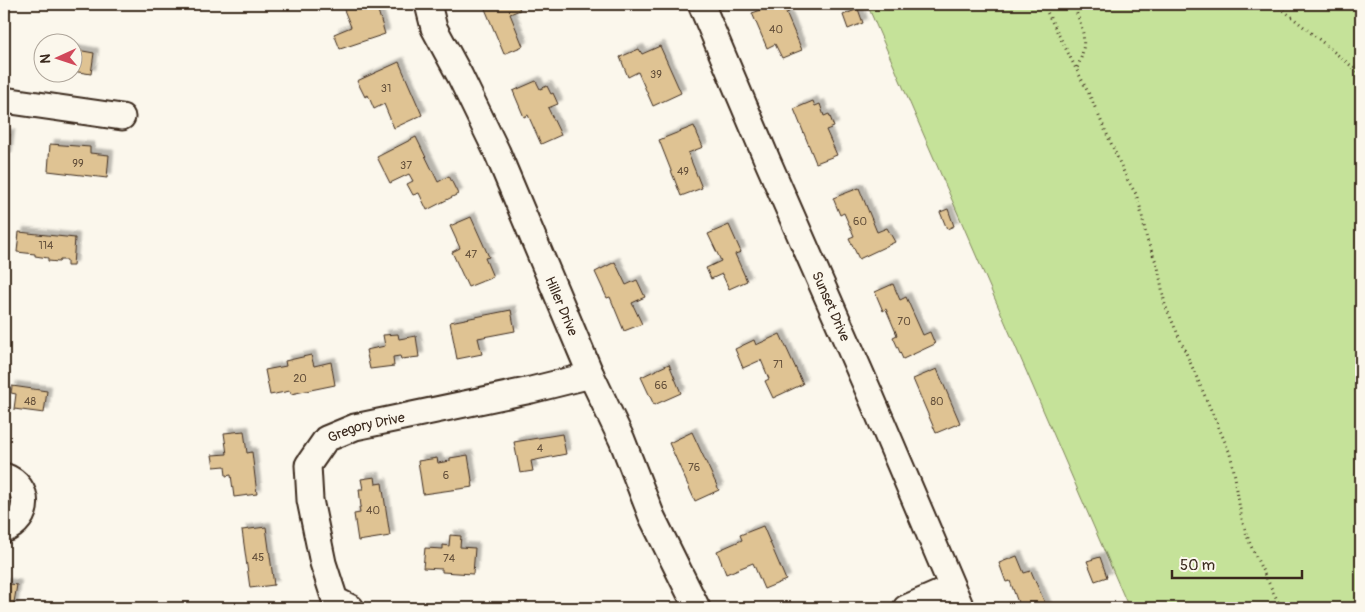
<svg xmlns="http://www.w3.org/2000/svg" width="1365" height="612" viewBox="0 0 1365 612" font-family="Pangolin,sans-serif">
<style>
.green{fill:#c5e299;stroke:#80865c}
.building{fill:#dfc393;stroke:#3b2a1e;filter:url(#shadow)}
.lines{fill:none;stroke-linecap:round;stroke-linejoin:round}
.minor-casing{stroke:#3b2a1e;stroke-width:29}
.path{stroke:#3b2a1e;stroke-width:3;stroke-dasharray:1 4;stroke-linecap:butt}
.minor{stroke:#fbf7ec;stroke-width:25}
.labels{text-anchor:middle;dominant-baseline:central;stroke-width:5;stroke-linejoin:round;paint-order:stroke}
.number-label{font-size:11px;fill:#64503b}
.street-label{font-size:14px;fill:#3b2a1e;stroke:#fbf7ec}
</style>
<defs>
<filter id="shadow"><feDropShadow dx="4.5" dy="-4.5" stdDeviation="1" flood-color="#0004"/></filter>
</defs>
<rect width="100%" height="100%" fill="#fbf7ec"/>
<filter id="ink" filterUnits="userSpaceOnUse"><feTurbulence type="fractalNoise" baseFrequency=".02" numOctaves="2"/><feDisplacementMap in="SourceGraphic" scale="10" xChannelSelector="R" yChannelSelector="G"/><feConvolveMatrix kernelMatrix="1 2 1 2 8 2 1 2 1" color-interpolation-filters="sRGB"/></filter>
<g filter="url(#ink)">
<path class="green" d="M867 4H1361V608H1129Z"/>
<path class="building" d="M345 4H376L385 34 340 49 334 34 351 27 342 5Z
M483 4H517L520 10 510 14 523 46 504 54Z
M758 4H786L789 12 786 13 802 50 782 58 775 44 767 48 752 13 761 10Z
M858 9 863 23 848 29 843 15Z
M660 46 681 93 653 106 638 72 628 77 620 57 639 49 642 54Z
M72 49 94 53 91 74 72 71Z
M399 62 422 115 394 128 384 104 374 109 368 95 365 97 357 81Z
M536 81 540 89 547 86 551 94 553 93 558 104 548 108 561 135 541 144 528 115 524 117 513 91Z
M813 101 815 106 820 104 824 116 829 114 834 127 826 130 837 155 816 163 794 109Z
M694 126 703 147 688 153 702 188 681 196 659 140Z
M4 134H10L7 157 4 156Z
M416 137 438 182 449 176 458 194 427 210 419 193 413 195 407 184 413 181 409 174 390 183 377 157Z
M50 144 90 147V153L109 155 107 178 48 171Z
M859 188 877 232 887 228 895 242 859 259 849 238 854 236 844 213 840 215 833 198Z
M948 209 954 226 947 229 940 212Z
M471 217 489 257 485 258 493 277 468 287 452 252 460 248 450 226Z
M729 225 741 252 735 254 747 281 729 289 722 274 711 279 706 268 721 261 708 234Z
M19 232 75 238 73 266H67V260H60L59 262 48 261V258L35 256V254L17 252Z
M615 262 626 285 637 280 645 297 632 303 642 324 624 331 610 297 607 298 595 272Z
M893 284 900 300 906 297 923 335 930 332 935 344 903 359 893 337 897 335 886 309 883 311 875 292Z
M511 310 515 331 478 338 482 354 457 359 450 322Z
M398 334 399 339 416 336 419 357 401 359 400 356 393 357 394 366 370 369 366 350 385 346 383 335Z
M780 334 803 384 773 398 765 381 769 379 761 360 743 368 735 349 754 340 756 345Z
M311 355 314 366 331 362 335 385 291 394 290 391 270 395 265 370 286 366 285 361Z
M669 364 681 393 654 405 641 377Z
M937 369 960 423 936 433 913 379Z
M12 386 47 391 44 413 14 409 16 394 11 393Z
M244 431 247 453 252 452 257 494 234 497 231 475 226 476 225 466 214 467 212 455 227 454 224 433Z
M692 432 719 490 695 501 669 443Z
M562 434 566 454 531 461 533 471 520 473 514 442Z
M468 455 473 487 423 494 418 461 437 458 438 463 450 461V458Z
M375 477 376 484 382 483 390 536 358 541 354 514 360 513 359 507H361L359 489H363L361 479Z
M763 526 786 580 764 589 753 563 726 574 717 551 742 540 740 535Z
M266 527 274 585 250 588 242 530Z
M450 535 461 536 460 547 475 548 473 574 442 572V569L423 568 425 548 443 549V545L449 546Z
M1017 556 1024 573 1031 571 1047 608H1019H1020L1010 581 1006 582 999 563Z
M1100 557 1107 577 1095 581 1087 561Z
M4 583 17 585 13 608 4 607Z"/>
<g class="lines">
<g class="minor-casing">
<g id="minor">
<path id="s1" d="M428 4 434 28 460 76 497 152 591 375 622 440 652 517 697 608"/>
<path id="s2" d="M701 4 768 162 869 392 961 608"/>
<path d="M4 100 122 117"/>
<path d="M4 476C32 486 31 520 4 530"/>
<path id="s3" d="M351 608 335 600 323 563 310 500 308 465 326 439 355 427 531 390 591 375"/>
<path d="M906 608 952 588"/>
</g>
</g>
<path class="path" d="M1043 4 1089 94 1127 179 1136 194 1140 207 1147 240 1158 267 1165 305 1229 451C1237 476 1237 502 1244 527 1253 555 1269 582 1281 608
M1073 4C1083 29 1089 42 1077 68
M1276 4 1361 74"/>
<use href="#minor" class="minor"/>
</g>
</g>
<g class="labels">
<g class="number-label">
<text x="776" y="29">40</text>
<text x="656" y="74">39</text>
<text x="386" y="88">31</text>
<text x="78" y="163">99</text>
<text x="406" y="165">37</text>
<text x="683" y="171">49</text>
<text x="860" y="221">60</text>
<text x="46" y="245">114</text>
<text x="471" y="254">47</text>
<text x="904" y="321">70</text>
<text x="778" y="364">71</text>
<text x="300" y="378">20</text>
<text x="661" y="385">66</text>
<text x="30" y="401">48</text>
<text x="937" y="401">80</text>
<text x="540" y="448">4</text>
<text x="694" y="467">76</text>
<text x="446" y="475">6</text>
<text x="373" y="510">40</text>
<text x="258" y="557">45</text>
<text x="449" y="558">74</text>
</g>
<g class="street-label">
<text stroke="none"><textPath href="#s1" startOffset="331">Hiller Drive</textPath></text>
<text stroke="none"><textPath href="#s2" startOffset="329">Sunset Drive</textPath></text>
<text stroke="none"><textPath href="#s3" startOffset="230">Gregory Drive</textPath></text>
</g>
</g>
<rect width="1365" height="612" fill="none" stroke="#fbf7ec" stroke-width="20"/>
<rect x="10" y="10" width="1345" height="592" fill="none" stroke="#3b2a1e" stroke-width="2" filter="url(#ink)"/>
<g transform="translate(58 58) rotate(267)"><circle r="24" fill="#fbf7ec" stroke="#aea59a"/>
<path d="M0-4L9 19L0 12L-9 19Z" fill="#d1495b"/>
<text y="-8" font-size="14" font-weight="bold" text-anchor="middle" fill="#3b2a1e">N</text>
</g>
<path d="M1172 570v8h130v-8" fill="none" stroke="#3b2a1e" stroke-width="2.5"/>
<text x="1180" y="570" font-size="15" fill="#3b2a1e" stroke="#fbf7ec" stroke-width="4" paint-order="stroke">50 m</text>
</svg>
